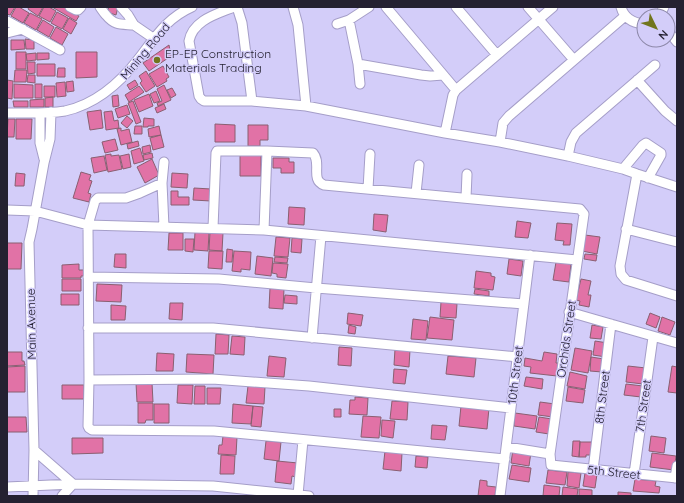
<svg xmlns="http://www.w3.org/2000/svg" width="684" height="503" viewBox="0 0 684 503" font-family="Quicksand,sans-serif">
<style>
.building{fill:#e172a6;stroke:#8a5f71}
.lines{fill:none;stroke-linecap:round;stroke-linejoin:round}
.minor-casing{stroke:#a59ec8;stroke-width:11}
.minor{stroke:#fff;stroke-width:9}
.poi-dot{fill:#71751d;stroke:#d3cdf9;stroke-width:1.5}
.labels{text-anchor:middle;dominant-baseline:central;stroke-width:3;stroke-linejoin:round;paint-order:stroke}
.street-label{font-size:12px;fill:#242131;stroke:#d3cdf9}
.poi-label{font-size:12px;fill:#242131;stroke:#d3cdf9;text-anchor:start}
</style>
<rect width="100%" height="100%" fill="#d3cdf9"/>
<path class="building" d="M7 7H15L10 15 7 14Z
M16 7H19L29 13 23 23 11 16Z
M29 7H43L38 16 28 9Z
M44 7H49L56 11 50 22 39 16Z
M52 7H64L79 16 76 21Z
M109 7H118L116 15 107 12Z
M57 12 68 18 62 29 51 23Z
M30 13 42 19 36 30 24 23Z
M69 18 77 23 71 34 63 29Z
M43 20 54 27 49 37 37 30Z
M56 27 68 34 62 45 50 38Z
M25 39 34 40V49H26Z
M11 40H24L25 49 11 50Z
M169 45 171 56 149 71 143 63Z
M16 52H26V69H16Z
M76 52H97V77L76 78Z
M36 53V60L27 61 26 54Z
M37 53H49V59L37 60Z
M27 62H35V73L28 74Z
M37 64H55V76H37Z
M163 66 169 77 166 79 167 81 157 87 149 74Z
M58 68H65V77H57Z
M15 70H27L26 82H14Z
M146 71 155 86 146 92 140 83 142 81 139 76Z
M28 75H35V83L27 82Z
M7 80 13 81 12 99 7 98Z
M135 80 138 85 130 90 127 85Z
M73 81 74 91 67 92 66 82Z
M65 82 66 96 57 97 56 83Z
M14 84 33 85V98H14Z
M35 84H42V98H35Z
M164 85 171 100 158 106 157 103 162 101 157 89Z
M44 86H55V97H44Z
M139 86 144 92 129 102 125 95Z
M172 88 176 95 171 98 167 90Z
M156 91 160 101 154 103 150 94Z
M149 94 153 106 139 112 134 100Z
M118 95 119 106 113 107 112 96Z
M53 97V107H45V98Z
M44 99V107H30V100Z
M13 101H28V107H14Z
M133 101 141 122 136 124 128 103Z
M164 104 166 109 157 113 155 108Z
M127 105 130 114 118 118 115 109Z
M101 110 103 128 90 130 87 112Z
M112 111 114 121 118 120 119 128 106 130 104 112Z
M127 116 133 121 127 128 121 123Z
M144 118 154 119V126H148V127H143Z
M8 119H15L14 137H7Z
M16 119H32L31 139H16Z
M215 124 235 125V142H215Z
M248 125H268V140H260V146H248Z
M135 126H142V134H134Z
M159 126 161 135 149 137 148 129Z
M121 128V131L129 129 132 142 121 145 117 129Z
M161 135 164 147 153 150 150 138Z
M115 139 118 150 105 153 102 142Z
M138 141 139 146 128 149 127 144Z
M150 145 151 152 143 154 142 147Z
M140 148 144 161 134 164 131 151Z
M152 153 153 158 144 160 143 155Z
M111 154V156L119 155 122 169 108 172 105 155Z
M129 154 131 167 123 169 120 156Z
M240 155H261V176H240Z
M104 156 107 170 94 173 91 158Z
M273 158H289V162H294V173H281V168H273Z
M152 159 159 175 145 183 137 167Z
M81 172 91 175 89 180 92 181 88 193 91 194 89 202 73 198Z
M16 173 25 174 24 186H15Z
M172 173 188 174 187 188 171 187Z
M194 188 211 189V201L193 200Z
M171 191H178V197H189V205H171Z
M289 207 305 208 304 225 288 224Z
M374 214 388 215 386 232 373 230Z
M517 221 531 223 528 238 515 237Z
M557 223 572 224 570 245H563L564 241 555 240Z
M195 232 209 233 208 251 194 250Z
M210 232 223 233 222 251 209 250Z
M169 233H183V250H168Z
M585 235 600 237 597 254 582 251Z
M276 237 290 238 288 257 274 256Z
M292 238 302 239 301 253 291 252Z
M185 239H194L193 252 185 251Z
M7 243H22L21 269H7Z
M227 249 233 250 232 262H226Z
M209 251H223L222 269 208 268Z
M234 251 251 252 250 270 241 269V272L232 271Z
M115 254H126V268L114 267Z
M585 254 597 255 596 261 584 259Z
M257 256 273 258 271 276 255 274Z
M275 257 288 258 287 263 274 262Z
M509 259 523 261 521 276 507 274Z
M556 262 571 264 569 282 553 280Z
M273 263 288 264 286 278 277 277V274L272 273Z
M79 264V270H84V276H81V278H62V265Z
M476 271 491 273V276L495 277 493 290 474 288Z
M62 279H81V291H62Z
M581 279 591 281 588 295H591L589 307 579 305 580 301 576 300Z
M97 284 122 285 121 302 96 301Z
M270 288 284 289 283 309 269 308Z
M475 289 489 291V296L474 294Z
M61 294H79V305H61Z
M285 295 297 296V304L284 303Z
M441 302 457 304 456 318 440 317Z
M170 303H183L182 320 169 319Z
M111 305 126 306 125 320H111Z
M348 313 363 315 361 326 347 324Z
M650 313 660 317 656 328 646 324Z
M430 317 454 320 452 340 427 338Z
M662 317 675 322 670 335 658 331Z
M413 319 428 321 426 340 411 339Z
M349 325 356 327 355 334 348 333Z
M592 325 603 327 601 339 590 338Z
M216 334 229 335 228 354H215Z
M232 336 245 337 244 355 230 354Z
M595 341 608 343 606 357 593 355Z
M339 347 352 348 351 366 338 365Z
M575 348 592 351 588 373 571 370Z
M395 349 410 350 409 367 394 365Z
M7 352H22V361H24L25 365 7 366Z
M544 352 557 354 556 363H561L557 376 530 373 531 367 524 366 525 358 542 361Z
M157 353 174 354 173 371H156Z
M187 354 214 355 213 374 186 372Z
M269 356 286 358 284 377 267 376Z
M448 356 476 358 474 377 446 374Z
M591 357 604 359 602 372 590 371Z
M25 366V392H7V367Z
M628 366 646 368 643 384 626 382Z
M672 366 677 367V393L668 392Z
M394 369 407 370 405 384 393 383Z
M570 372 587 376 585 389 567 386Z
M526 377 543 379 542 389 524 386Z
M136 383H152L153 402H137Z
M626 384 643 386 641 397 624 395Z
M62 385H84V399H62Z
M178 385H193L192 404 177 403Z
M195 386H205V404H194Z
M248 386 265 387 264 404 246 403Z
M568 387 585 390 583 403 566 401Z
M207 388H221L220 404H207Z
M355 397 368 398 367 415 349 414 350 400H355Z
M392 401 408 402 407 420 390 419Z
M540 402 555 404 553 417 538 415Z
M138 403H153V420H146L145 423H138Z
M154 404H169V423H154Z
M233 404 253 406 251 424 232 423Z
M253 406 263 407 261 427 251 426Z
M461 406 489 408 487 429 459 426Z
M334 409H341V417H334Z
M515 413 537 416 535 429 514 426Z
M363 416 381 417 379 438 361 437Z
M7 417H26L27 432H7Z
M539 417 552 419 549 434 536 432Z
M382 420 395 421 393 438 381 436Z
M432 425 447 426 445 440 431 439Z
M223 436 237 437 236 455 218 454 219 445H222Z
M651 436 666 438 664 453 649 451Z
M72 438H103V453L72 454Z
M266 441 281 442 279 461 264 459Z
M573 441H580L579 457 572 456Z
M580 442H593L592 455H586V457H579Z
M513 449 531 452 529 466 511 463Z
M385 451 402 453 401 471 383 469Z
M652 453 676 456 674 470 650 467Z
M221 455 235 456 234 474H220Z
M416 456 428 457 427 468 415 467Z
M277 461 298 463 296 477 292 476 291 484 275 482Z
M512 465 531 468 529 482 509 479Z
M548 470 567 472 565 485 546 483Z
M568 472 581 473 579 488 567 486Z
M585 473 597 474 595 488 583 486Z
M635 479 656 481 655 486 660 487 659 493 633 491Z
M480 480 487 481V486L496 487 495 496H478Z
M544 485 560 487 559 496H543Z
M563 487 578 489 577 496H562Z
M579 489 592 490V496H579Z
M618 492 631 493V496H618Z"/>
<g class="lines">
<g class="minor-casing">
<path id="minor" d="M70 7 76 10H78L81 7
M100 7C102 10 104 13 106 15 115 26 121 24 134 25
M121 7 128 15 134 25 153 38
M234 7C217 14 193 20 189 41L199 96 201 99 204 101H252L306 106 445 133 500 142 568 156 623 169 637 174 677 187
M237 7 242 23 252 101
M293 7 298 25 306 106
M386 7 456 90
M456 7 497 55
M528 7 574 60
M621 7C624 18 633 23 644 24
M659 16 661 13 664 7
M349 20 358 64 360 84
M7 21 60 50
M337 24 349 20 369 7
M668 31 677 42
M7 33 23 29
M358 64 421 75 430 76 443 75
M637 80 665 111 677 121
M7 113C26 113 46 114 65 111 97 104 121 82 140 57 156 36 167 18 192 7
M40 113V143L44 159
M445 133 453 95 456 90 553 7
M500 142 503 123 509 116 625 16
M267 151 313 153C322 163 310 180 324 185L580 209 584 214 550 454 551 465 677 478
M568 156 571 142 576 133 655 65
M623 169 643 145 646 143 661 153V155L648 178
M637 174 620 266 621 274 626 280 677 296
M162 183 164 162
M368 189 370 154
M416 193 419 165
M466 198 467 174
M7 210 35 211 88 225 264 230 577 260
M164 227 162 183 140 193 126 198H98L95 201 88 225 89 380 88 426 89 428 92 430 214 431 505 459
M213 228 216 153 217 151H267L264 230
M626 229 677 242
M88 277 219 279 316 288 524 304
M569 312 677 343
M88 328H213L518 357
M312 338 321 236
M89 380 212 379 309 386 511 408
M507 447 550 454
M34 450 73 484 62 496
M593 470 611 324
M634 474 653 337
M675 478 677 466
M7 487 73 484 213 486 309 496
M298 495 303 440
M33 496 34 450 29 242 32 229 44 163 50 139 51 112
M500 496 530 255"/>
</g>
<use href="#minor" class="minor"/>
</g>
<circle class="poi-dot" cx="157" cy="60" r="4"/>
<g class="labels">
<g class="street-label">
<text transform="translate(145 51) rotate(-50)">Mining Road</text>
<text transform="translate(31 324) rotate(-91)">Main Avenue</text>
<text transform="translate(566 339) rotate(-82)">Orchids Street</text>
<text transform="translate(515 375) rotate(-83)">10th Street</text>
<text transform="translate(602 397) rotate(-83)">8th Street</text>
<text transform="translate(643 406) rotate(-82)">7th Street</text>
<text transform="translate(614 472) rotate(6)">5th Street</text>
</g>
<g class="poi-label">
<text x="165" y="53">EP-EP Construction<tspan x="165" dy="14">Materials Trading</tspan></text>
</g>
</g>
<rect width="684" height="503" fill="none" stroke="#242131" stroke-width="16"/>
<g transform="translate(656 28) rotate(133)"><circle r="19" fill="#d3cdf9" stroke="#8d88a9"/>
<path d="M0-3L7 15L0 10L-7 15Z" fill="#71751d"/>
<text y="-6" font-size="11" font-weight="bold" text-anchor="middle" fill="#242131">N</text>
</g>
</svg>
